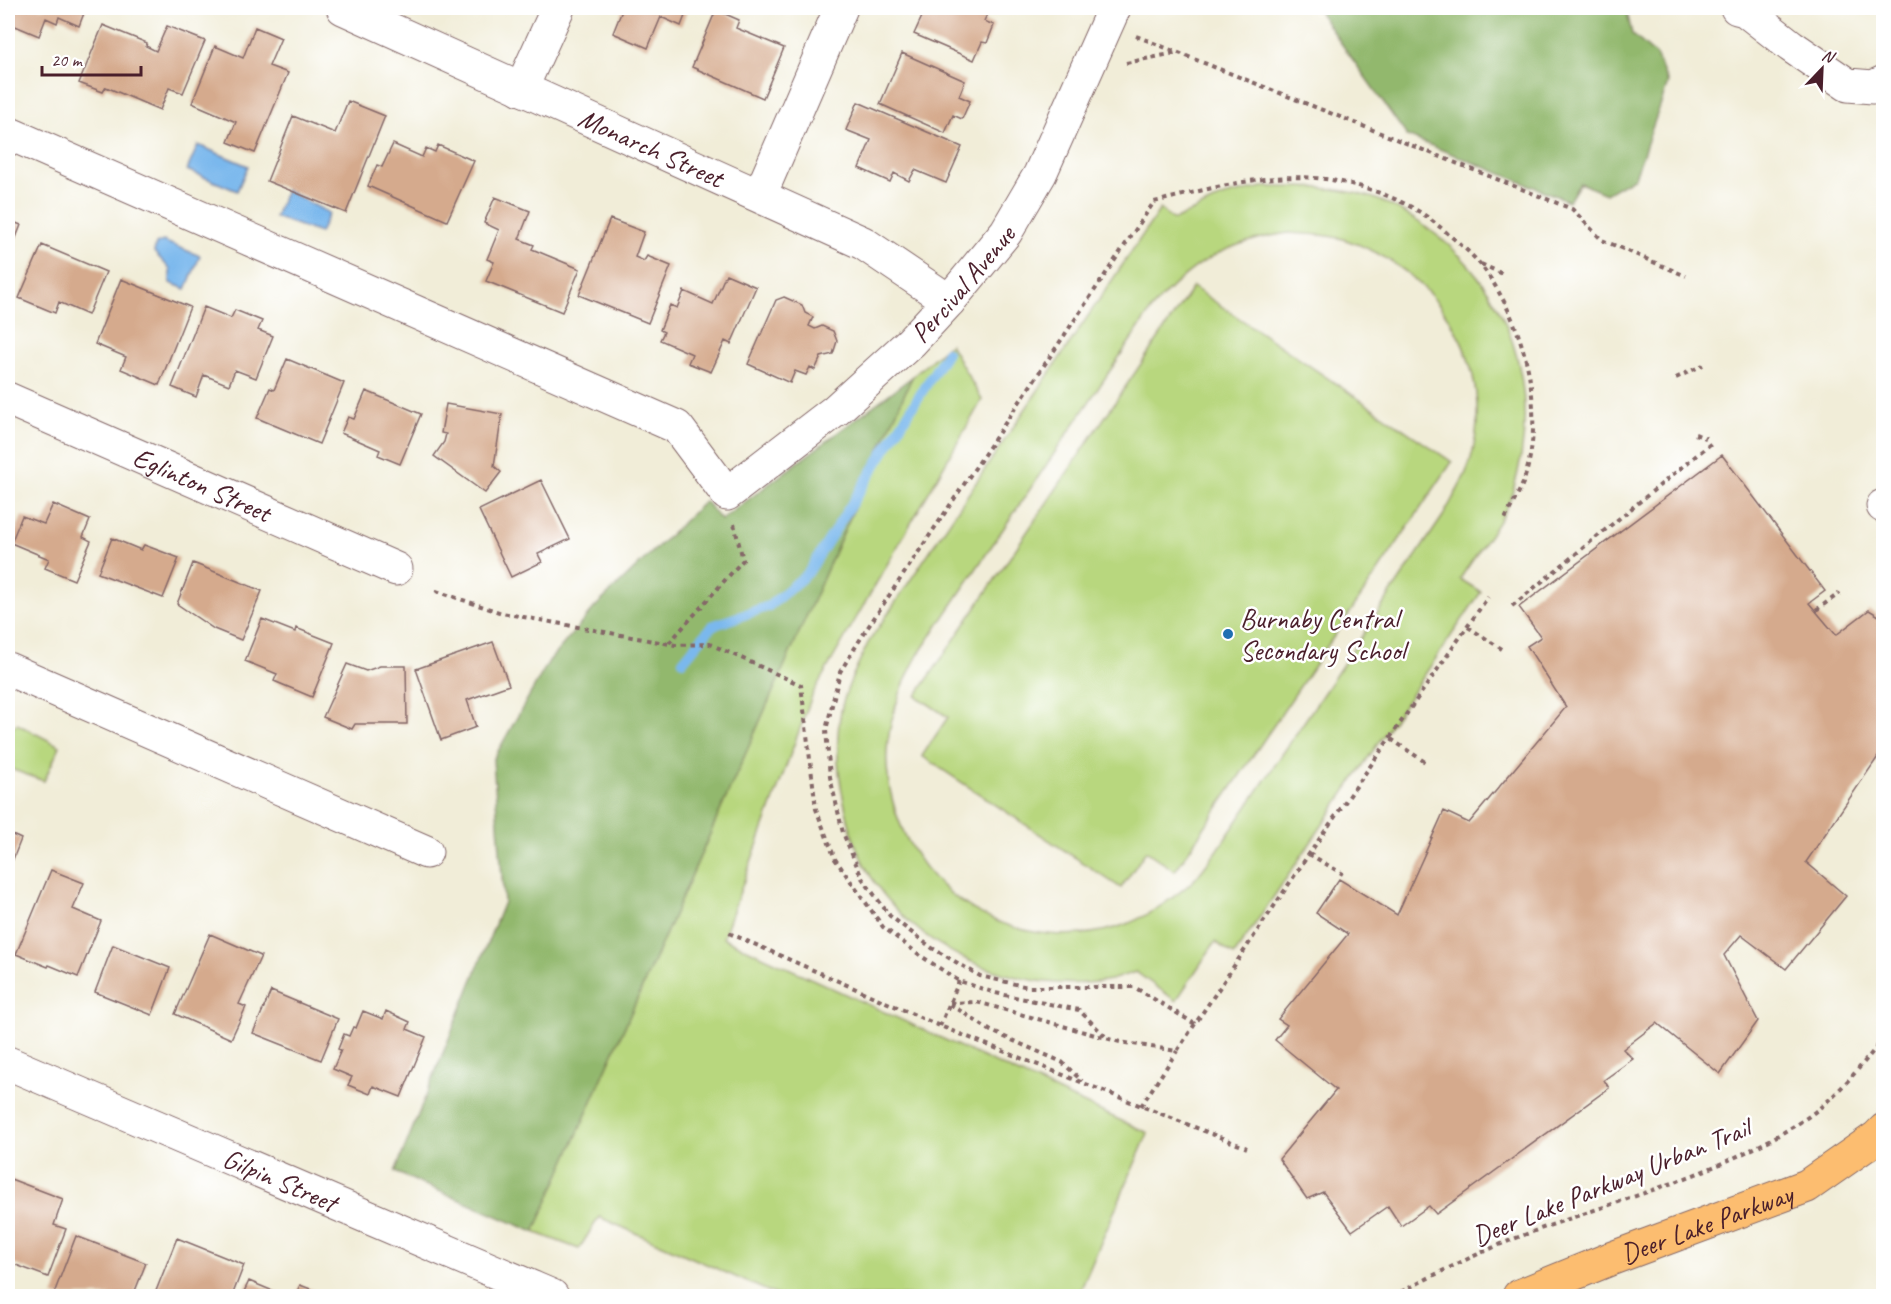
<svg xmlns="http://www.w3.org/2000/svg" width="1891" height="1304" viewBox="0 0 1891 1304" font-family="Caveat,sans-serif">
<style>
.green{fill:#b8d77e;stroke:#817b54;stroke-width:1.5;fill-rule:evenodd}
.forest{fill:#92b86d;stroke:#6e6c4c;stroke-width:1.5}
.water{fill:#7ab8ed;stroke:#626c8c;stroke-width:1.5}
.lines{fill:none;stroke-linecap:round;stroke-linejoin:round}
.stream{stroke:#7ab8ed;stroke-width:10}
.building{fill:#d5aa8d}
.minor-casing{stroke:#846768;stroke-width:35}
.major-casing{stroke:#846768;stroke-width:35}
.path{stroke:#846768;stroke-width:4;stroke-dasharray:4.5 4.5;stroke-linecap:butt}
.minor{stroke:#fff;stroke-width:33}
.major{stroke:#fcbd6f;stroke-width:33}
.poi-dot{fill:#1f6fb2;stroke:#fff;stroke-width:2}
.labels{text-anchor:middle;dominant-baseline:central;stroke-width:5;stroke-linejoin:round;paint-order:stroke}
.street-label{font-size:28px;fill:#4a1f2b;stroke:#fff}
.poi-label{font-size:28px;fill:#4a1f2b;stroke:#fff;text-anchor:start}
</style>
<rect width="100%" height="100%" fill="#fff"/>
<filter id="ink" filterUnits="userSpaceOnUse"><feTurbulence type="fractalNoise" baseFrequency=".0167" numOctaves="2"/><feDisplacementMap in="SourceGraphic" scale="12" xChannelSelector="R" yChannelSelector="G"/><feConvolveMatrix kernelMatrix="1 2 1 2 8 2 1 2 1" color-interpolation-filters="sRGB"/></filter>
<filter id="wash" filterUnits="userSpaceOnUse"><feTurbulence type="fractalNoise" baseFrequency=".008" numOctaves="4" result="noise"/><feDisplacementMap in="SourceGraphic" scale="24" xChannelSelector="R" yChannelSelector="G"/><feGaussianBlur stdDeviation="1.35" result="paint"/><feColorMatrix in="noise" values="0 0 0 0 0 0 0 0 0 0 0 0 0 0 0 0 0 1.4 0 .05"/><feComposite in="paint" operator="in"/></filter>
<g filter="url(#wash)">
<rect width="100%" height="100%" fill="#f1edd8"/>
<path class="green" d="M1263 187C1298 187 1333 186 1367 196 1385 201 1404 212 1420 223 1511 283 1545 390 1512 494 1505 518 1474 556 1460 579L1481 592 1234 955 1215 942 1176 1001 1136 972C1127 974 1118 978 1110 980 1016 997 906 949 863 862 854 844 849 825 845 806 838 776 835 741 841 711 846 687 858 665 868 643L1160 209 1174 220 1224 196ZM1288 233C1306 234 1326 234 1343 239 1437 268 1499 365 1470 462 1464 481 1452 499 1443 516L1215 854C1207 863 1200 874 1192 882 1171 900 1145 919 1118 927 1029 954 932 909 899 821 890 797 884 766 888 741 892 710 903 682 918 655L1151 310C1191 262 1227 242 1288 233Z
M1193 287 1452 462 1175 871 1146 851 1121 888 922 756 948 717 916 696Z
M950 344 982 400 813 693 723 938 1148 1133 1078 1296H779L599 1217 579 1249 534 1232 912 377Z
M17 724 60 746 44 781 8 768V729Z"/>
<path class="forest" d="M1316 8H1626L1632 34 1656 55 1668 83 1635 177 1606 194 1580 183 1569 201 1407 136Z
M912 377 534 1232 395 1172 504 902 493 760 549 661 595 607 705 501 721 520Z"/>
<path class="water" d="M198 145 248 166 237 191 187 170Z
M286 190 329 213 320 233 275 217Z
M163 241 200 256 186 289 170 283V269L154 252 156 244Z"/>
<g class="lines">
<path class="stream" d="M683 661 712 626 769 606 808 573 947 352"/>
</g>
<g id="blocks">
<path class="building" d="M8 8H86L79 26 59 17 57 23 46 18 39 36 8 23Z
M623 8H688L681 26 661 17 648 48 613 33Z
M926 8H990L984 21 994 25 987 43 982 42 974 60 914 34Z
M716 10 739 20 736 28 784 48 763 98 692 67Z
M103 25 147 43 146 46 156 51 167 26 205 41 183 93 169 88 160 110 106 87 103 92 79 83Z
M255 27 281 38 269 66 288 73 255 153 228 142 236 122 192 103 215 46 243 58Z
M902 53 965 81 959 96 970 101 962 119 953 115 945 133 880 104Z
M348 101 385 116 346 213 267 181 293 116 335 133Z
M858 102 962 147 946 183 915 170 909 181 894 173 890 182 859 168 871 140 846 130Z
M393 144 422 157 426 148 435 152 438 145 474 161 447 221 368 186 377 165 382 167Z
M495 197 530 211 519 239 534 245 532 249 580 269 562 312 486 281 494 262 487 259 499 230 484 223Z
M610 219 644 232 635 257 644 261 647 256 671 266 648 323 579 295Z
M8 220 21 225 8 258Z
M42 245 106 272 88 315 59 302 55 313 19 298Z
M726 274 756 287 731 344 725 341 711 372 688 363 692 354 660 340 664 332 660 330 670 305 677 308 684 291 713 304Z
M121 279 190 307 159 385 121 369 126 357 95 344Z
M784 297 802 305 805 313 813 317 809 326 815 329 822 326 833 331 837 341 833 354 821 357 815 370 810 367 806 375 795 371 790 383 748 364 776 300Z
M204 307 231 318 235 310 262 321 258 330 273 336 256 378 235 370 229 385 204 375 196 397 172 387Z
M287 359 344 383 319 444 257 418 270 388 274 390Z
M366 391 421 414 400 464 378 455 380 450 341 433 348 417 354 419Z
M446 404 502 414 494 466 501 472 485 493 434 456 444 442 446 434 441 433Z
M1722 455 1825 591 1809 603 1836 635 1869 610 1884 619V748L1806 862 1846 896 1786 969 1741 935 1724 955 1758 1021 1720 1074 1657 1023 1623 1049 1633 1059 1604 1080 1609 1088 1436 1214 1429 1206 1401 1226 1388 1206 1352 1231 1323 1192 1307 1199 1279 1159 1336 1090 1275 1040 1287 1025 1278 1019 1348 934 1316 913 1339 879 1397 915 1444 811 1469 823 1566 707 1527 646 1541 637 1519 607Z
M541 480 570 539 538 554 542 562 511 577 479 510Z
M53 504 90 520 83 537 91 541 74 580 45 568 49 559 11 543 22 516 44 524Z
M112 538 141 550 144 545 179 558 163 598 98 573Z
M193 563 262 591 241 640 214 629 177 604Z
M262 619 295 632 296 628 334 643 312 697 274 681 277 674 245 661Z
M493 642 509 685 467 700 476 727 441 740 416 669Z
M347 664 366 671 380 666H406L407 724H355L352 729 323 717Z
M8 833 21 839 8 872Z
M51 870 84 883 73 909 101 921 78 977 49 965 48 967 16 954Z
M210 934 261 956 239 1004 246 1007 231 1039 175 1014Z
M113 945 170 968 152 1015 95 992Z
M271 991 338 1019 321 1060 253 1033Z
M363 1011 383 1019 386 1011 410 1022 407 1029 426 1037 401 1097 373 1086 370 1094 348 1085 352 1077 333 1069 341 1050 338 1049 344 1034 349 1036 353 1027 356 1028Z
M8 1178 63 1199 54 1225 66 1229 48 1277 8 1262Z
M76 1236 146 1263 133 1296H53Z
M177 1238 244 1265 232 1296H154Z
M249 1281 285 1296H242Z
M300 1285 329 1296H295Z"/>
</g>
</g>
<g filter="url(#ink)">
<use href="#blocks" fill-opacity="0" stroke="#846768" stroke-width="1.5"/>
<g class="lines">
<g class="minor-casing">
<g id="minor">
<path id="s1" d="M343 8 863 243 949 301"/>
<path d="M1737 8 1745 10 1791 46 1848 85 1873 87 1884 82"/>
<path d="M521 89 558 8"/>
<path id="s2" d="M8 133 677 427 727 494 836 410 911 342 949 301 1006 232 1040 174 1114 8"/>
<path d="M760 195 841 8"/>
<path id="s3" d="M8 399 396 569"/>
<path d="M1883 506H1884"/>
<path d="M8 669 426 852"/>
<path id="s4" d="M8 1063 552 1296"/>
</g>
</g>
<g class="major-casing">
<g id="major">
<path id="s5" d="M1519 1296 1610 1259 1807 1186 1877 1137 1884 1130"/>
</g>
</g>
<path class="path" d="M1136 36 1572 209 1602 240 1686 276
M1126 63 1175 53
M1481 264 1505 275
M1676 378 1703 365
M1695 434 1706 438
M436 591 502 613 675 645 710 644 801 685 816 809 835 859 883 927 921 956 959 981 995 993 1079 1010 1107 1038
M1512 606 1714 441
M1816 610 1840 593
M1468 627 1502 649
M669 643 743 560 734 524
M1391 739 1425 762
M1309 854 1343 874
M729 933 940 1026 1247 1148
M950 1003 977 1002 1120 1042 1177 1051 1309 854 1488 597
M950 1004 991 1031 1062 1062 1082 1081
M1195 1024 1134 987H1028L980 976 932 948 890 916 862 878 843 833 830 777 826 730 840 672 866 630 1154 202C1213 188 1276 169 1337 181 1364 186 1395 197 1418 211 1426 215 1433 222 1440 227 1453 238 1469 251 1480 264 1525 321 1548 412 1523 483 1518 495 1511 507 1505 519
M940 1026 959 981
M1141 1106 1177 1051
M1393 1296C1436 1274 1479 1252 1524 1235 1619 1199 1720 1175 1805 1119 1836 1098 1860 1067 1884 1038"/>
<use href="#minor" class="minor"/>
<use href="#major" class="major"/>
</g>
</g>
<circle class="poi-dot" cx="1228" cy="634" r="6"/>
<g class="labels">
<g class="street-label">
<text stroke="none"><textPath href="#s1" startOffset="338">Monarch Street</textPath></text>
<text stroke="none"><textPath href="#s2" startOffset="1131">Percival Avenue</textPath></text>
<text stroke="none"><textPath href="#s3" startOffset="212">Eglinton Street</textPath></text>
<text stroke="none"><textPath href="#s4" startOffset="296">Gilpin Street</textPath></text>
<text transform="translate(1611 1182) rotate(-22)">Deer Lake Parkway Urban Trail</text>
<text stroke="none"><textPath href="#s5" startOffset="201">Deer Lake Parkway</textPath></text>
</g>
<g class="poi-label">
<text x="1240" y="618">Burnaby Central<tspan x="1240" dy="32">Secondary School</tspan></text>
</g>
</g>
<rect width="1891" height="1304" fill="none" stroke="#fff" stroke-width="30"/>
<g transform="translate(1822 69) rotate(23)" stroke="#ffffff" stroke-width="4.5" paint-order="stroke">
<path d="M0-4.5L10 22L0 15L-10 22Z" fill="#4a1f2b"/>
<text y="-9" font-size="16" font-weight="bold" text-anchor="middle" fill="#4a1f2b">N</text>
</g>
<path d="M42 66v9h99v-9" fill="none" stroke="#4a1f2b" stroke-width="3"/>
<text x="51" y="66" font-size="18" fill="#4a1f2b" stroke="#ffffff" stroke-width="4.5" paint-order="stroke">20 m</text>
</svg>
